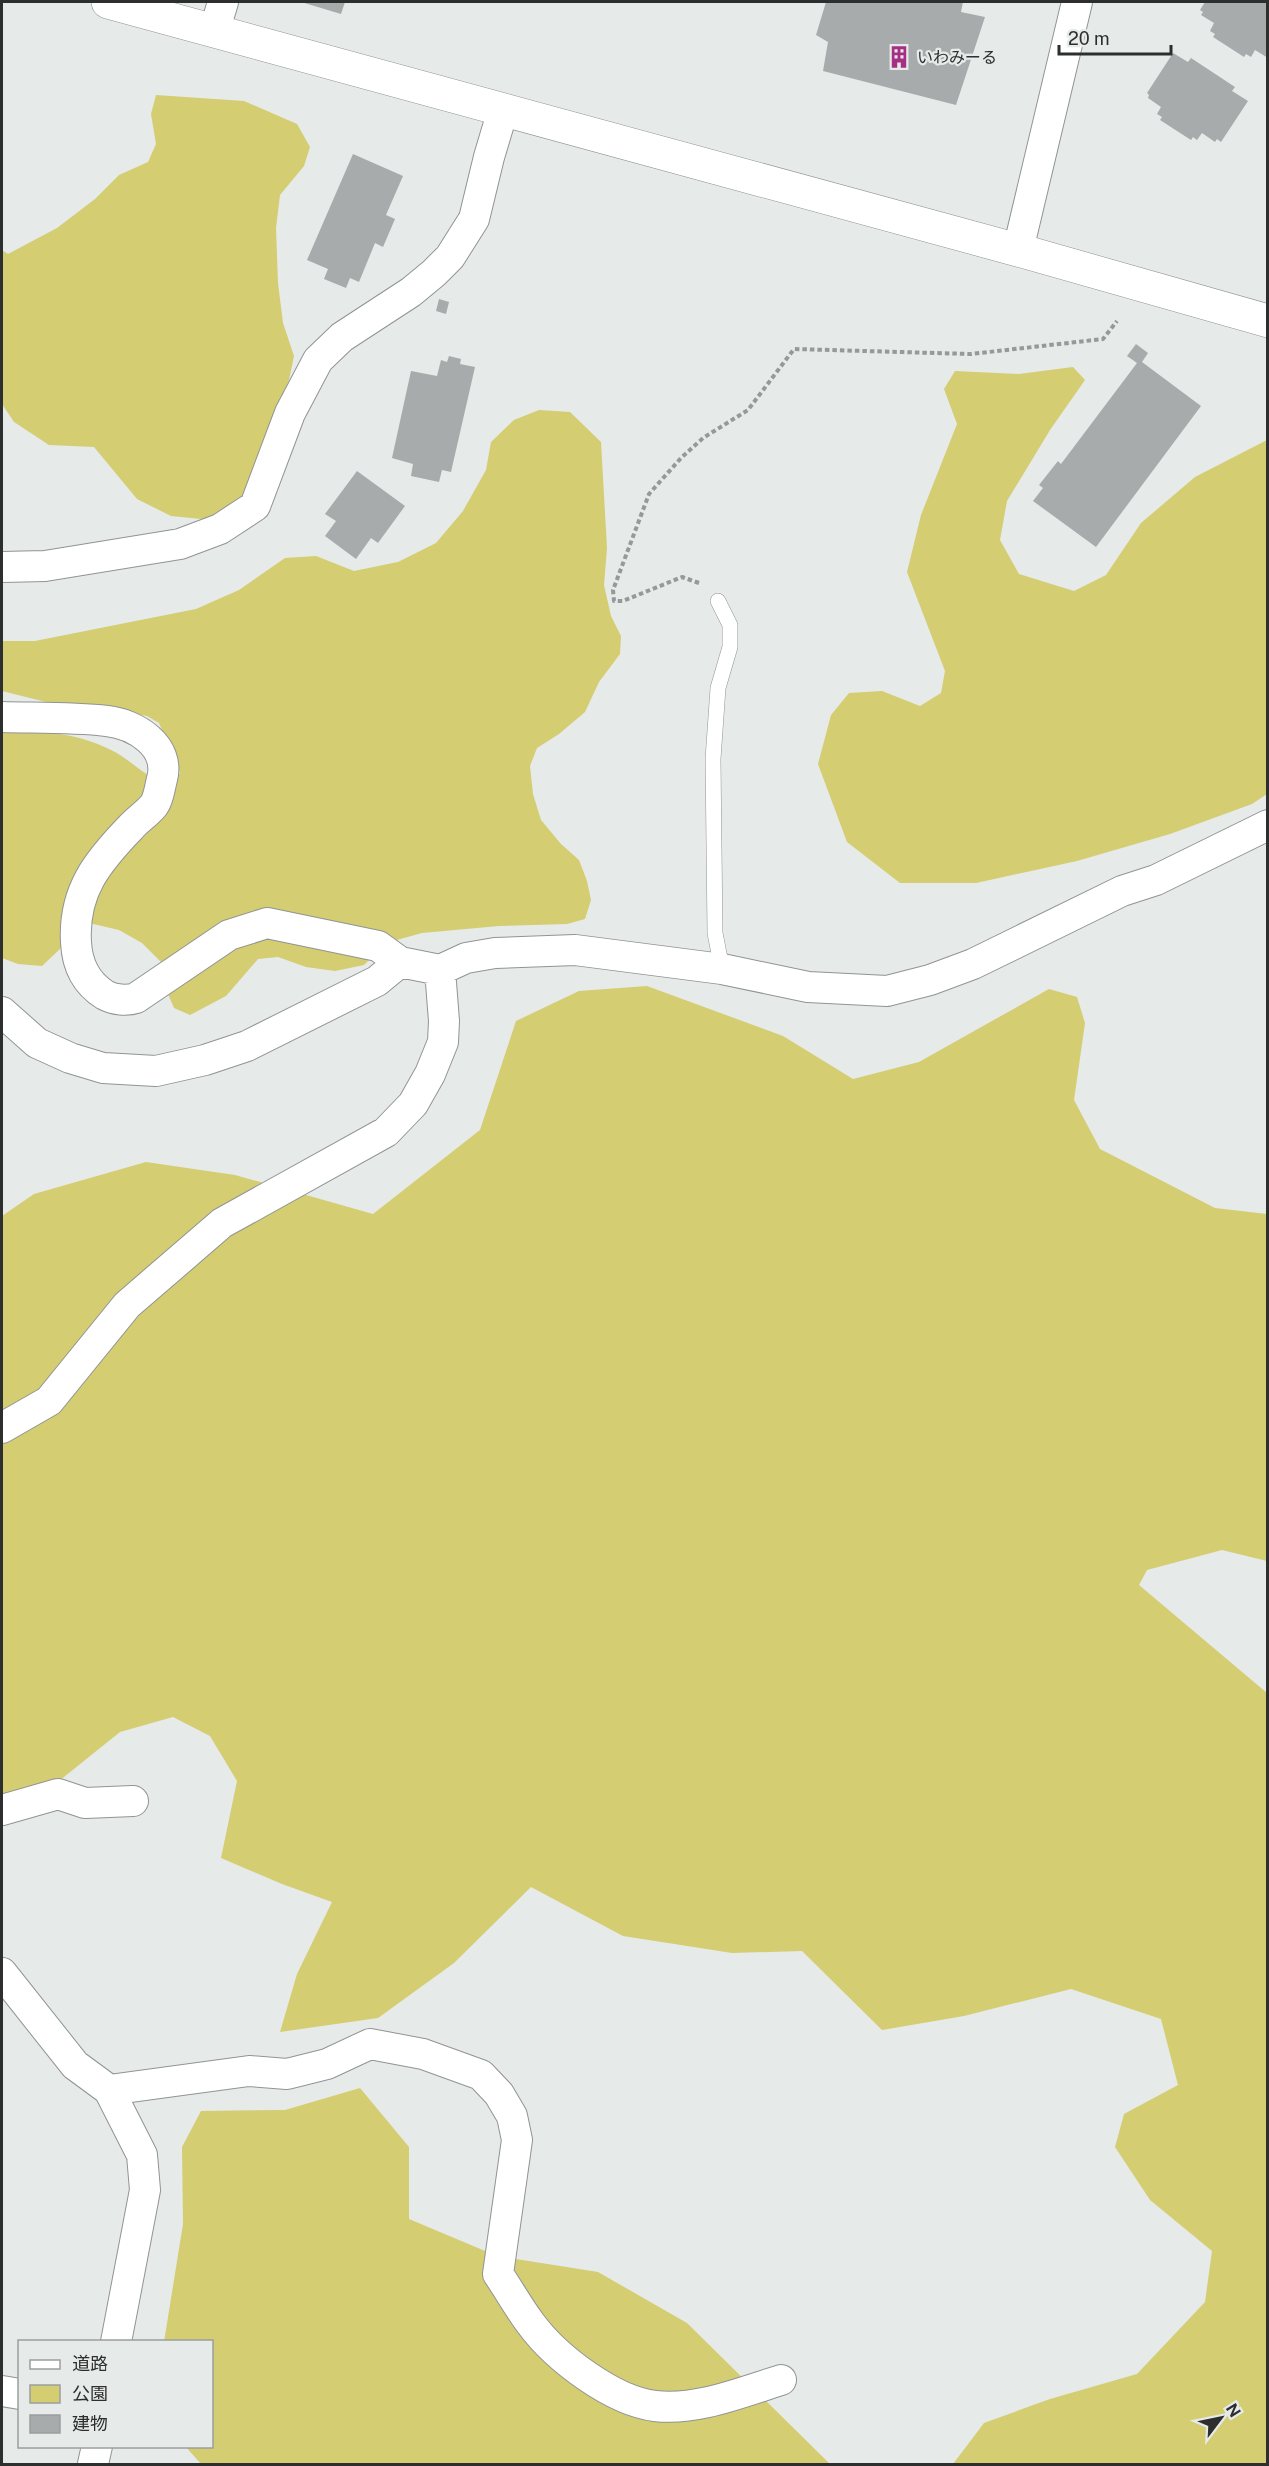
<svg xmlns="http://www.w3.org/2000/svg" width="1269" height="2466" viewBox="0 0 1269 2466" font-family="'Public Sans','Noto Sans JP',sans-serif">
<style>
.green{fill:#d4cd72}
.building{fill:#a7abac}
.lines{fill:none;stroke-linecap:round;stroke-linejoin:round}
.lane-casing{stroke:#909493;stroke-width:16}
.street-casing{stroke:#909493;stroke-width:32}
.secondary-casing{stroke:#909493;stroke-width:34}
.path{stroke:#979998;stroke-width:4;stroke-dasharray:4.5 3;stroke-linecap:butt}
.lane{stroke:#fff;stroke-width:15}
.street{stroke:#fff;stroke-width:30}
.secondary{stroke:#fff;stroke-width:33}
.labels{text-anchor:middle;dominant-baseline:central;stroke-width:4.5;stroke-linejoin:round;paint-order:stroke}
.poi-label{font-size:16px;fill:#2d2e2e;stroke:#e6eae8;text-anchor:start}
</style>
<rect width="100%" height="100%" fill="#e6eae8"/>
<path class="green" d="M156 95 244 101 297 124 310 147 304 166 280 195 276 228 278 283 283 323 294 356 289 380 263 443 242 504 211 520 171 516 137 499 94 447 49 445 14 422 2 404V250L8 254 57 228 95 199 119 175 148 162 156 144 151 114Z
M1073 367 1085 380 1050 430 1007 501 1000 540 1019 574 1074 591 1106 575 1141 523 1195 477 1267 440V794L1252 804 1170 834 1077 861 976 883H900L847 842 818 764 831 715 849 693 882 691 920 706 941 693 945 671 907 572 921 515 957 424 944 389 955 371 1019 374Z
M539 410 570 412 601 442 607 548 604 585 611 616 621 636 620 654 599 682 585 712 559 734 537 748 530 766 533 794 541 820 561 844 579 860 587 881 591 900 585 919 567 924 499 926 422 933 386 943 364 965 335 971 306 967 278 957 258 959 226 996 190 1015 174 1008 168 994 162 963 142 943 119 930 89 923 68 936 61 948 42 966 18 964 2 958V728C40 731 81 733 115 752 136 764 144 777 170 785L180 773 159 723 147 716 109 709 62 706 2 691V641H35L196 609 239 590 285 558 316 556 354 571 398 562 436 543 463 511 486 470 491 442 514 420Z
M647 986 783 1036 853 1079 919 1062 1049 989 1077 997 1085 1023 1074 1100 1100 1149 1215 1208 1267 1214V1561L1222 1550 1147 1570 1139 1585 1267 1693V2464H953L984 2423 1050 2399 1137 2374 1205 2302 1212 2251 1150 2200 1115 2147 1124 2114 1178 2085 1161 2019 1071 1989 964 2016 882 2030 802 1951 732 1953 623 1936 531 1887 454 1963 378 2018 280 2032 297 1974 332 1902 282 1884 221 1858 237 1781 210 1736 173 1717 120 1732 59 1781 2 1798V1216L34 1194 146 1162 235 1175 373 1214 480 1130 516 1021 579 991Z
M360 2088 409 2147V2219L497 2256 598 2272 687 2323 830 2464H201L186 2447 212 2446V2342H164L183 2224 182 2147 201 2111 285 2110Z"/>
<path class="building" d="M301 2H345L341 14Z
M826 2H963L961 12 985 17 956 105 823 71 828 42 816 35Z
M1205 2H1268V58L1255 50 1251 57 1246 54 1244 57 1213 37 1215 34 1210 31 1214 23 1201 15 1203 12 1200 10Z
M1173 53 1188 62 1191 58 1235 87 1232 91 1248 101 1221 142 1217 139 1215 142 1202 133 1197 140 1193 137 1191 140 1160 120 1162 117 1157 114 1161 107 1148 98 1149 95 1147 93Z
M353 154 403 176 386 215 395 219 383 247 375 243 359 282 350 278 346 288 324 279 328 269 307 260Z
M439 299 449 302 446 314 436 311Z
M1136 344 1148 353 1142 362 1201 406 1096 547 1033 501 1043 488 1039 485 1058 461 1061 464 1137 363 1127 356Z
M449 356 461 359 460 364 475 367 451 472 442 470 439 482 411 476 413 464 392 458 411 371 437 376 441 360 447 362Z
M357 471 405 506 378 543 371 538 356 559 325 536 336 521 325 514Z"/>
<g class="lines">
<g class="lane-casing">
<path id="lane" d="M718 601 730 625V647L718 688 713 759 715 933 722 969"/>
</g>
<g class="street-casing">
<path id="street" d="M215 29 223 2
M1018 250 1077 2
M2 567 45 566 180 544 220 529 255 506 290 413 318 360 342 337 411 292 434 273 450 257 474 219 489 157 503 110
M2 717C36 718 72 717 107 721 135 724 171 746 162 779 160 786 159 798 154 805 148 813 138 819 131 827 98 861 73 891 76 942 77 965 86 983 105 995 114 1000 127 1001 136 998L229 935 267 923 378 946 400 962
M2 1012 37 1043 70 1058 103 1068 156 1071 205 1060 247 1046 377 981 400 962 440 970 466 958 495 953 575 950 722 969 808 987 887 991 930 980 973 964 1122 891 1156 880 1268 825
M2 1428 49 1401 127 1305 222 1223 386 1132 413 1104 430 1074 443 1042 444 1021 440 970
M2 1810 58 1794 85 1803 133 1801
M2 1973 75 2065 109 2090 142 2155 145 2190 116 2342
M109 2090 249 2071 287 2074 327 2064 370 2044 423 2054 481 2075 499 2094 512 2116 517 2140 498 2274C509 2290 519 2308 531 2324 556 2358 613 2401 655 2406 697 2411 742 2392 781 2380
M2 2391 20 2394
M93 2464 97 2446"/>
</g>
<g class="secondary-casing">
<path id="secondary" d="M108 2 1018 250 1268 321"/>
</g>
<path class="path" d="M699 583 682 577 623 601H614L613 590 649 494 681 458 703 438 748 410 794 349 971 354 1103 339 1117 321"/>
<use href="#lane" class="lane"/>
<use href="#street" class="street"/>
<use href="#secondary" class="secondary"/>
</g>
<defs>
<g id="building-bare" transform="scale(1.8)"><path d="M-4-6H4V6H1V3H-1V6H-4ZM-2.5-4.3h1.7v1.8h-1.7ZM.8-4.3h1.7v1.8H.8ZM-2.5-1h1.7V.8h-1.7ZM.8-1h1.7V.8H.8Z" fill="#a62f85" stroke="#e6eae8" stroke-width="2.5" paint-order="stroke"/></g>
</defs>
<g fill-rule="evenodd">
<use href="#building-bare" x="899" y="57"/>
</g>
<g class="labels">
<g class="poi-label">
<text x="917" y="57">いわみーる</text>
</g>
</g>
<rect width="1269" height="2466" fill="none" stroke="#2d2e2e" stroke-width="6"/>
<rect x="18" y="2340" width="195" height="108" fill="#e6eae8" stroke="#9c9f9e" stroke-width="1.5"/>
<rect x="30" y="2360" width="30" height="9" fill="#ffffff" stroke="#9c9f9e" stroke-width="1.5"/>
<text x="72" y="2370" font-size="18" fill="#2d2e2e">道路</text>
<rect x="30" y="2385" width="30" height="18" fill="#d4cd72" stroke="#9c9f9e" stroke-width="1.5"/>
<text x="72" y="2400" font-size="18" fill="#2d2e2e">公園</text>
<rect x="30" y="2415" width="30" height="18" fill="#a7abac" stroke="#9c9f9e" stroke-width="1.5"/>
<text x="72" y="2430" font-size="18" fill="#2d2e2e">建物</text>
<g transform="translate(1221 2418) rotate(58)" stroke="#e6eae8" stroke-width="4.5" paint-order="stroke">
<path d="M0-4.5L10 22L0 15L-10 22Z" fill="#2d2e2e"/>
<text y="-9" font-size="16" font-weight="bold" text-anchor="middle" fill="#2d2e2e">N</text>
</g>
<path d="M1059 45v9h112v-9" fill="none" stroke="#2d2e2e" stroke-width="3"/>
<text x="1068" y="45" font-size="18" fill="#2d2e2e" stroke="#e6eae8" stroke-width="4.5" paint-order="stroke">20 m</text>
</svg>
